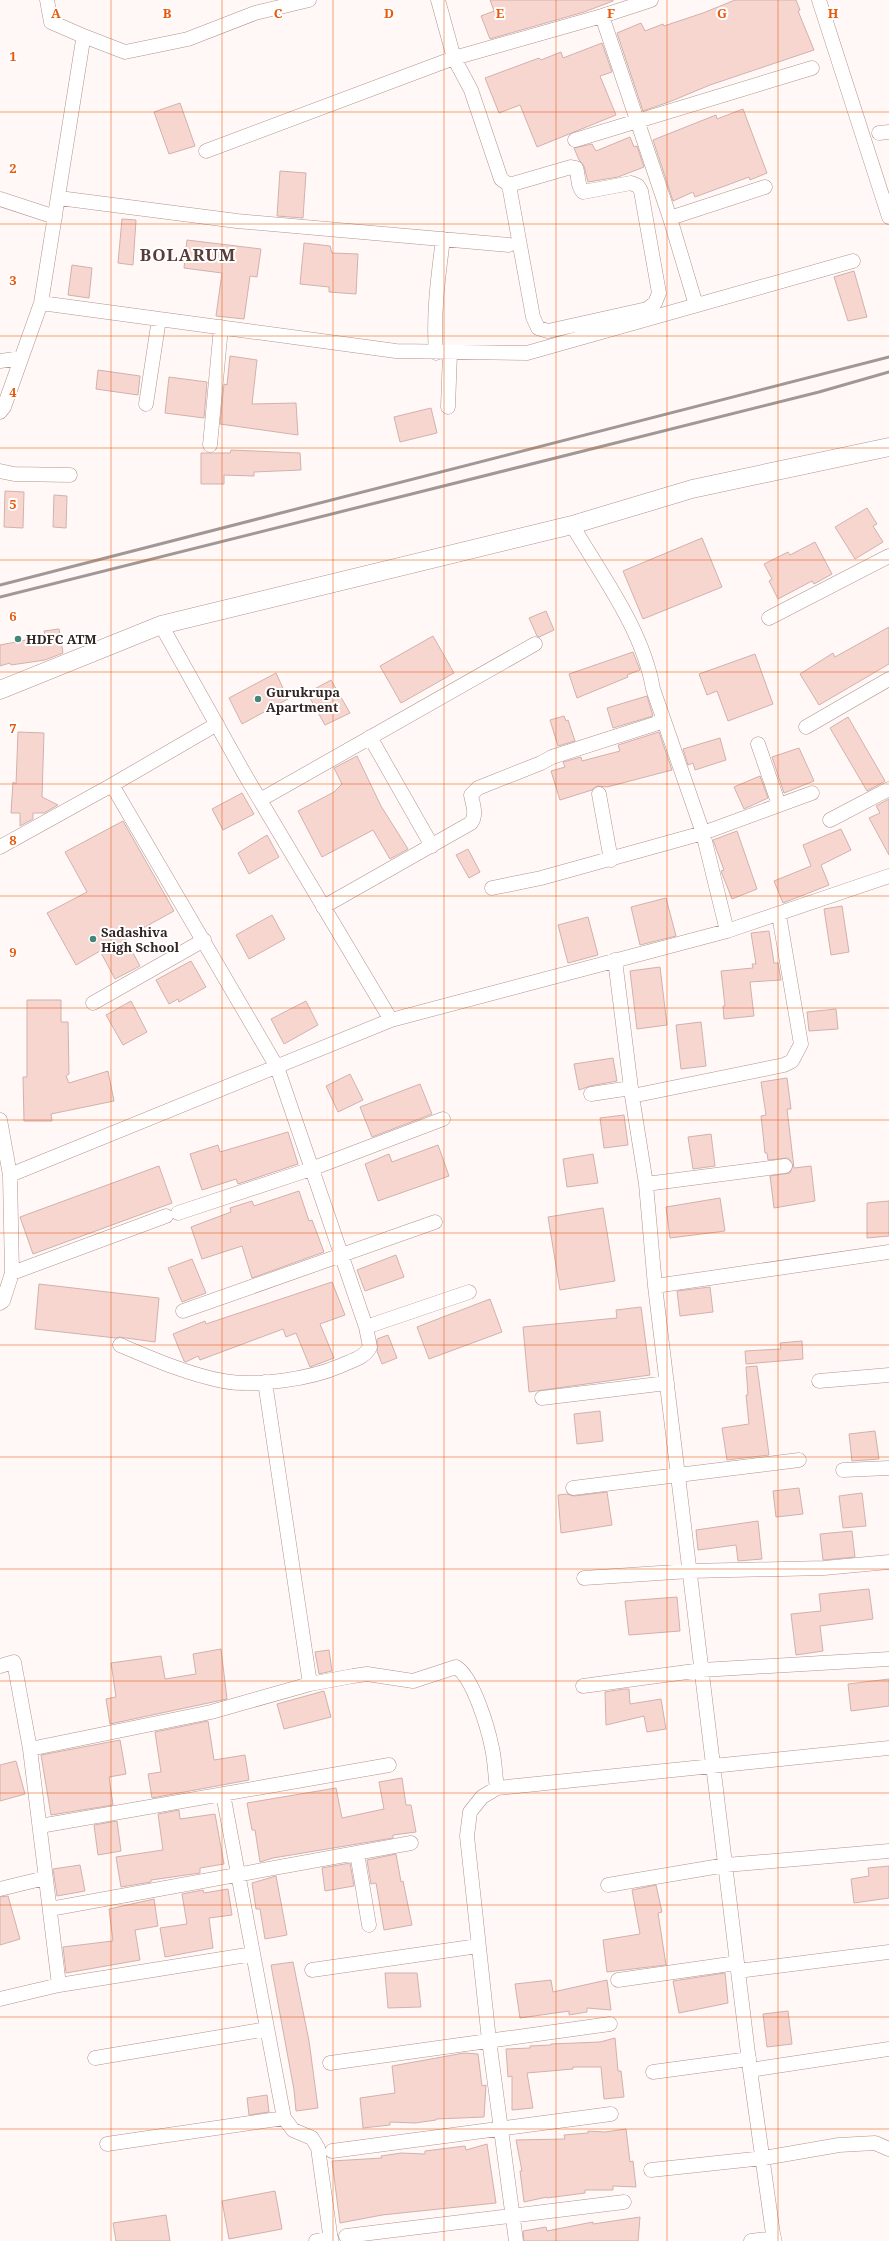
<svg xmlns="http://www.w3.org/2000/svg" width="889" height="2241" viewBox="0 0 889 2241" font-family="'Noto Serif',serif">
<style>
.building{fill:#f8d6d0;stroke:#d2b1ac}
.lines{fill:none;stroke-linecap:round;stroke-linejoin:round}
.minor-casing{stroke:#b3938d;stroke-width:15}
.tertiary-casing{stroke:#b3938d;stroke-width:19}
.minor{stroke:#fff;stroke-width:14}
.tertiary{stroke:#fff;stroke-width:18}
.rail{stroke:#a19795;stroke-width:3}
.grid{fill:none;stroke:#e8590c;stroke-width:1;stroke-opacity:0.55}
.poi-dot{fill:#43877a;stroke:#fff;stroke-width:1.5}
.labels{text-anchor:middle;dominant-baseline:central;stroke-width:4;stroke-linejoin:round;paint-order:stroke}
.poi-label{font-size:13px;font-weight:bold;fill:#322523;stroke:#fff;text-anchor:start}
.district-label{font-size:17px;font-weight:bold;letter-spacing:1px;fill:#583c38;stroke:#fff}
.grid-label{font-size:13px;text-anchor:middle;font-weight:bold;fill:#e8590c;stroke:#fff;stroke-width:4;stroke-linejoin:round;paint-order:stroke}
</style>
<rect width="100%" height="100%" fill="#fff8f6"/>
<path class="building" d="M490 0H613V1L584 12 490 39 481 16 494 11Z
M735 0H796L800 10 798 11 814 50 710 85 669 102 643 111 617 33 641 23 645 31 663 24 664 26 703 13Z
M602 43 612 72 600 76 616 115 537 147 520 105 499 113 485 78 539 58 541 60 561 52 563 58Z
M180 103 195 146 169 154 154 112Z
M743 109 767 173 750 180 749 177 695 197 693 192 673 201 653 140 716 115 717 119Z
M630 137 634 147 637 146 644 167 618 177 588 182 584 166 579 160 574 148 592 144 596 151Z
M280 171 306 173 303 218 277 216Z
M122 219 136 220 133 265 118 263Z
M187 240 261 249 257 277 250 276 244 319 216 316 222 273 184 268Z
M304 243 330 246 332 253 358 254 356 294 329 292V287L300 284Z
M72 265 92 268 89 298 68 295Z
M854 271 867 317 848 321 834 277Z
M230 356 257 360 252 404 296 403 298 435 220 424 224 384 227 385Z
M98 370 140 376 138 395 96 389Z
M169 377 207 382 204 418 165 413Z
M431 408 437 433 400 442 394 417Z
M231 450 300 453 301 470 254 472V476L224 475V484H201V453H230Z
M5 491 24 492 23 528 4 527Z
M54 495 67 496 66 528 53 527Z
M867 508 877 524 873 526 883 542 855 559 835 527Z
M702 538 722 587 643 619 623 571Z
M815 542 832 574 814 584 812 581 778 599 769 581 772 579 764 564 788 552 790 555Z
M546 611 554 630 539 637 537 636 529 618Z
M889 627V664L819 705 800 674 833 653 835 657Z
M59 629 63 653 45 660 11 665 10 663 0 666V645L26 640V638L45 635 44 631Z
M433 636 454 673 401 703 380 666Z
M633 652 640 670 627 675 628 677 577 698 569 674Z
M755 654 773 704 728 721 717 691 707 695 699 674Z
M276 673 288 699 242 724 229 698Z
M331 680 350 713 325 725 307 693Z
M647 696 653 716 613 728 607 708Z
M564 716 566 721 568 720 575 741 558 746 550 720Z
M848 717 885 781 867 791 830 728Z
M18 732 44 733 42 797 58 805 44 813H33V819L20 826V813H11L13 782 16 784Z
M659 732 672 770 607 787 597 786 592 790 560 800 551 771 565 767 563 762 581 757 582 761 620 751 618 745Z
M720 738 726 760 695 770 693 763 688 765 683 749Z
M799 748 814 781 784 793 772 757Z
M357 756 381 806 408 849 390 859 373 830 322 857 298 811 334 792 342 784 334 768Z
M760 776 768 798 744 809 734 787Z
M242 793 254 814 223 830 212 809Z
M889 799V855L869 818 880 813 876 806Z
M123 821 174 911 125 938 140 966 115 979 100 951 76 965 47 913 87 892 65 852Z
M841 829 851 850 821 865 829 885 783 903 774 881 811 866 803 845Z
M737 831 757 889 732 899 721 871 724 870 713 840Z
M267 835 279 857 249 874 238 853Z
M468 849 480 872 469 878 456 855Z
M666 898 676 936 640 945 631 907Z
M842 906 849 952 831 955 824 909Z
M272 915 285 939 249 959 236 935Z
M588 917 598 955 568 963 558 925Z
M769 931 774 963H778L781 980 750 982 754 1016 724 1019 723 1006H725L721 971 753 968 752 964H756L751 933Z
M191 961 206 987 179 1002 178 999 169 1004 156 980Z
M660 967 667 1025 637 1029 630 971Z
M27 1000H61V1022H68L69 1074 66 1076 69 1083 108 1071 114 1101 51 1114 52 1121H24L23 1077H27Z
M131 1001 147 1032 123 1045 106 1015Z
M306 1001 318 1025 284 1044 271 1019Z
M836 1009 838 1029 809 1031 807 1012Z
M701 1022 706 1066 681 1069 676 1025Z
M613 1058 617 1081 590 1086 579 1090 574 1064Z
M350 1074 363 1100 338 1112 326 1086Z
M787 1078 791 1109H787L794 1168 811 1166 815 1201 774 1208 770 1176 790 1173 793 1165 788 1158 768 1160 767 1153H765L761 1116 766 1115 761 1082Z
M420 1084 432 1114 372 1137 360 1107Z
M624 1115 628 1145 604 1148 600 1118Z
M288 1132 298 1164 238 1184 236 1179 202 1190 190 1154 218 1145 220 1152Z
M711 1134 715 1166 693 1169 688 1137Z
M438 1145 449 1176 378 1201 365 1164 389 1154 392 1162Z
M593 1154 598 1183 567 1187 563 1159Z
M159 1166 172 1203 33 1254 20 1217Z
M299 1191 309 1221 312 1220 324 1252 252 1278 242 1246 202 1259 191 1227 231 1212 230 1208 252 1201 254 1206Z
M720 1198 725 1231 670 1238 666 1207Z
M889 1201V1236L867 1238V1203Z
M603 1208 615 1281 560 1290 548 1217Z
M396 1255 404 1277 365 1291 357 1270Z
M192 1259 206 1293 182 1302 168 1268Z
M332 1282 345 1315 320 1324 334 1358 310 1367 296 1333 286 1337 283 1329 200 1360 198 1356 186 1362 184 1361 173 1334 205 1321 206 1324Z
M39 1284 159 1298 155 1342 119 1337 116 1338 35 1329Z
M710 1287 713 1312 680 1316 677 1291Z
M490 1299 502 1332 429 1359 417 1327Z
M641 1307 650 1375 529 1392 523 1327 617 1318 616 1310Z
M388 1335 397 1358 382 1364 377 1351V1339Z
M802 1341 803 1359 746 1364 745 1351 781 1349 780 1343Z
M757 1366 769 1455 727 1460 722 1428 749 1424 746 1395H748L746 1367Z
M600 1411 603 1441 577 1444 574 1414Z
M875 1431 879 1459 852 1461 849 1434Z
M799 1488 803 1514 776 1517 773 1491Z
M607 1492 612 1525 561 1533 558 1495 567 1494 574 1496Z
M862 1493 866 1526 843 1528 839 1496Z
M758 1521 762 1559 738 1561 736 1545 698 1550 696 1530Z
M852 1531 855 1557 823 1560 820 1534Z
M869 1589 873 1619 820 1626 823 1651 796 1655 791 1614 821 1611 819 1594Z
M677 1597 680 1631 629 1635 625 1601Z
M221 1649 227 1699 110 1724 106 1699 116 1697 111 1663 161 1656 165 1679 196 1674 193 1654Z
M329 1650 332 1671 319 1674 315 1652Z
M889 1679V1706L851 1711 848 1684Z
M624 1689H629L630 1704 661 1699 666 1729 647 1732 644 1716 606 1725 605 1692Z
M324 1691 331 1717 284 1729 277 1704Z
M208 1721 214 1760 245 1755 249 1780 152 1798 148 1774 161 1772 155 1732Z
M120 1740 126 1774 109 1777 113 1805 51 1815 41 1755Z
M16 1761 25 1794 0 1801V1765Z
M402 1778 406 1805H411L416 1832 393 1835V1838L273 1858 260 1862 255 1830H252L247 1803 336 1788 342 1818 384 1809 379 1782Z
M179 1810 180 1819 215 1814 224 1864 200 1868V1873L151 1880V1882L121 1887 116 1857 163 1850 158 1814Z
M117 1821 121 1851 98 1855 94 1825Z
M396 1854 401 1882 403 1881 412 1925 384 1930 376 1883 371 1884 367 1860Z
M350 1863 354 1886 325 1891 322 1868Z
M80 1865 85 1891 57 1896 53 1869Z
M889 1866V1898L854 1903 851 1879 869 1876 868 1868Z
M276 1876 287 1935 265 1939 260 1909H256L252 1883Z
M656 1885 662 1912 658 1913 666 1965 607 1972 603 1940 640 1934 632 1890Z
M228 1889 232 1915 209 1918 213 1948 165 1957 160 1928 187 1924 182 1894 203 1890 204 1893Z
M8 1896 20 1939 0 1945V1897Z
M154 1899 158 1926 135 1930 140 1960 66 1973 63 1947 113 1941 109 1909Z
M293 1962 309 2041 318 2108 296 2111 294 2090 271 1965Z
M385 1973H417L421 2007 388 2008Z
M725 1973 728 2003 679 2013 673 1981Z
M551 1980 553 1992 607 1980 611 2010 587 2008V2012L569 2015V2011L520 2018 515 1984Z
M788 2011 792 2044 767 2047 763 2014Z
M615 2038 618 2071H621L624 2097 604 2099 601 2067H573V2069L527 2073 533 2108 512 2110V2076L508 2077 506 2049 530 2048V2046L551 2045V2044L600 2042Z
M464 2053 478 2054 482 2086 486 2085 484 2117 436 2119V2120L415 2123 390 2122V2125L363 2128 360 2098 395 2093 392 2066Z
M267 2095 269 2112 249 2115 247 2098Z
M626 2129 630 2162 633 2161 636 2187 613 2186V2190H585V2193L547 2198V2197L524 2202 520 2171H522L516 2140 565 2139 564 2135 588 2133V2131L605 2132Z
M487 2144 496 2203 382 2215 340 2223 332 2161 382 2158 381 2156 401 2153 425 2154V2151L465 2146 466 2150Z
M275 2191 282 2229 229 2239 222 2201Z
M166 2215 170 2241H116L113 2223Z
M640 2217 638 2241H524L523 2231 546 2227 547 2231 593 2222V2224Z"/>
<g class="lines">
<g class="minor-casing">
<path id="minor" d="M438 0 454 58 471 90 501 179 509 185 533 317 538 328 548 331 647 309 655 303 659 293 641 191 638 186 631 183 583 192C577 186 579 176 576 168L571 167 509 185
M819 0 889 217
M602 16 670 218 696 305
M81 35 125 52 188 39 255 13 309 0
M879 133 889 132
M575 140 812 68
M206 151 454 58 602 16 651 0
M59 198 237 221 509 245
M0 199 55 217
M670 218 765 187
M41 303 396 351 527 353 853 261
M436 353C433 314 438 278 443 239
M0 361 21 358
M146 404 159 319
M448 407 450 353
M0 412 4 407 41 303 83 40 81 35 51 22 47 0
M210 445 221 327
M0 471 14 474 70 475
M572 525C602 576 643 630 653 689L703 833 727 931
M769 618 889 556
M161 625 245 775 391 1020
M806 727 889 679
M370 737 432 846
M758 744 779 805
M112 785 217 724
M599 794 611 860
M260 800 535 644
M830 820 889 789
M0 847 112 785 277 1067 366 1327 370 1347C365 1358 350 1361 340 1366 310 1379 256 1387 223 1381 187 1374 153 1359 120 1345
M492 888 541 878 703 833 812 793
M323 907 471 823C477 815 473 805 471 795L478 788 541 763 552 757 664 721
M615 960 632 1096 646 1184 655 1286 750 2070 774 2241
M93 1003 204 940
M591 1094 631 1088
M632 1096 784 1065 792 1061 801 1044 779 915
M0 1120 10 1175 12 1273 3 1301 0 1303
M10 1175 391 1020 727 931 889 876
M646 1184 785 1166
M178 1213 311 1169 443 1119
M12 1273 166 1216
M655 1286 889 1252
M183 1311 435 1222
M366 1327 469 1292
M819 1381 889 1375
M265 1382 310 1684
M542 1398 667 1383
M843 1470 889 1468
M573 1488 799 1460
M584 1578 690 1571 824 1568 889 1562
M0 1666 14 1662 30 1749 59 1985
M583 1686 702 1670 889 1659
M30 1749 211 1712 310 1684 353 1676 367 1674 413 1681 456 1667C473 1677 488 1728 492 1748 495 1761 495 1775 497 1788
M223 1794 284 2118 293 2130 312 2138 318 2148 331 2241
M40 1826 389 1765
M357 1853 369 1925
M608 1885 726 1865 889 1851
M0 1889 45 1878
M50 1909 411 1843
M312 1970 478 1946
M738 1971 889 1952
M618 1980 737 1963
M0 1999 59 1985 253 1954
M95 2058 267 2029
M330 2063 610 2024
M750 2070 889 2049
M653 2072 749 2059
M107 2144 284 2118
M332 2151 611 2114
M651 2170 764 2158 839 2145 875 2143 889 2149
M346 2236 624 2202
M316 2241 331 2238
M516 2241 489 2040 467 1836 470 1812 482 1797 497 1788 889 1748
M751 2241 774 2238"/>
</g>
<g class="tertiary-casing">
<path id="tertiary" d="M0 690 161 625 572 525 692 489 889 447"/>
</g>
<use href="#minor" class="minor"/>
<use href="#tertiary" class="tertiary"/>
<path class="rail" d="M0 585 889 357
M0 597 819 392 889 372"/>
</g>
<path class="grid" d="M111 0V2241M222 0V2241M333 0V2241M444 0V2241M556 0V2241M667 0V2241M778 0V2241M0 112H889M0 224H889M0 336H889M0 448H889M0 560H889M0 672H889M0 784H889M0 896H889M0 1008H889M0 1120H889M0 1233H889M0 1345H889M0 1457H889M0 1569H889M0 1681H889M0 1793H889M0 1905H889M0 2017H889M0 2129H889"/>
<g class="poi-dot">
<circle cx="18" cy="639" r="4"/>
<circle cx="258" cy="699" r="4"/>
<circle cx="93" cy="939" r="4"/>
</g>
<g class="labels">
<g class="poi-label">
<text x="26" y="639">HDFC ATM</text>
<text x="266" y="692">Gurukrupa<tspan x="266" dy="15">Apartment</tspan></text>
<text x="101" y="932">Sadashiva<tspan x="101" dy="15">High School</tspan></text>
</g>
<g class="district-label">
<text x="188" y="254">BOLARUM</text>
</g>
</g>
<g class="grid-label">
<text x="56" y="18">A</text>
<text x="167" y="18">B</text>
<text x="278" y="18">C</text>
<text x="389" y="18">D</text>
<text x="500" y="18">E</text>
<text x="611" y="18">F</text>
<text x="722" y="18">G</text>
<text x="833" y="18">H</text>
<text x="13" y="61">1</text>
<text x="13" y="173">2</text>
<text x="13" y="285">3</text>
<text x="13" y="397">4</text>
<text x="13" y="509">5</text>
<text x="13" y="621">6</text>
<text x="13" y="733">7</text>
<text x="13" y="845">8</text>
<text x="13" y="957">9</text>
</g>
</svg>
